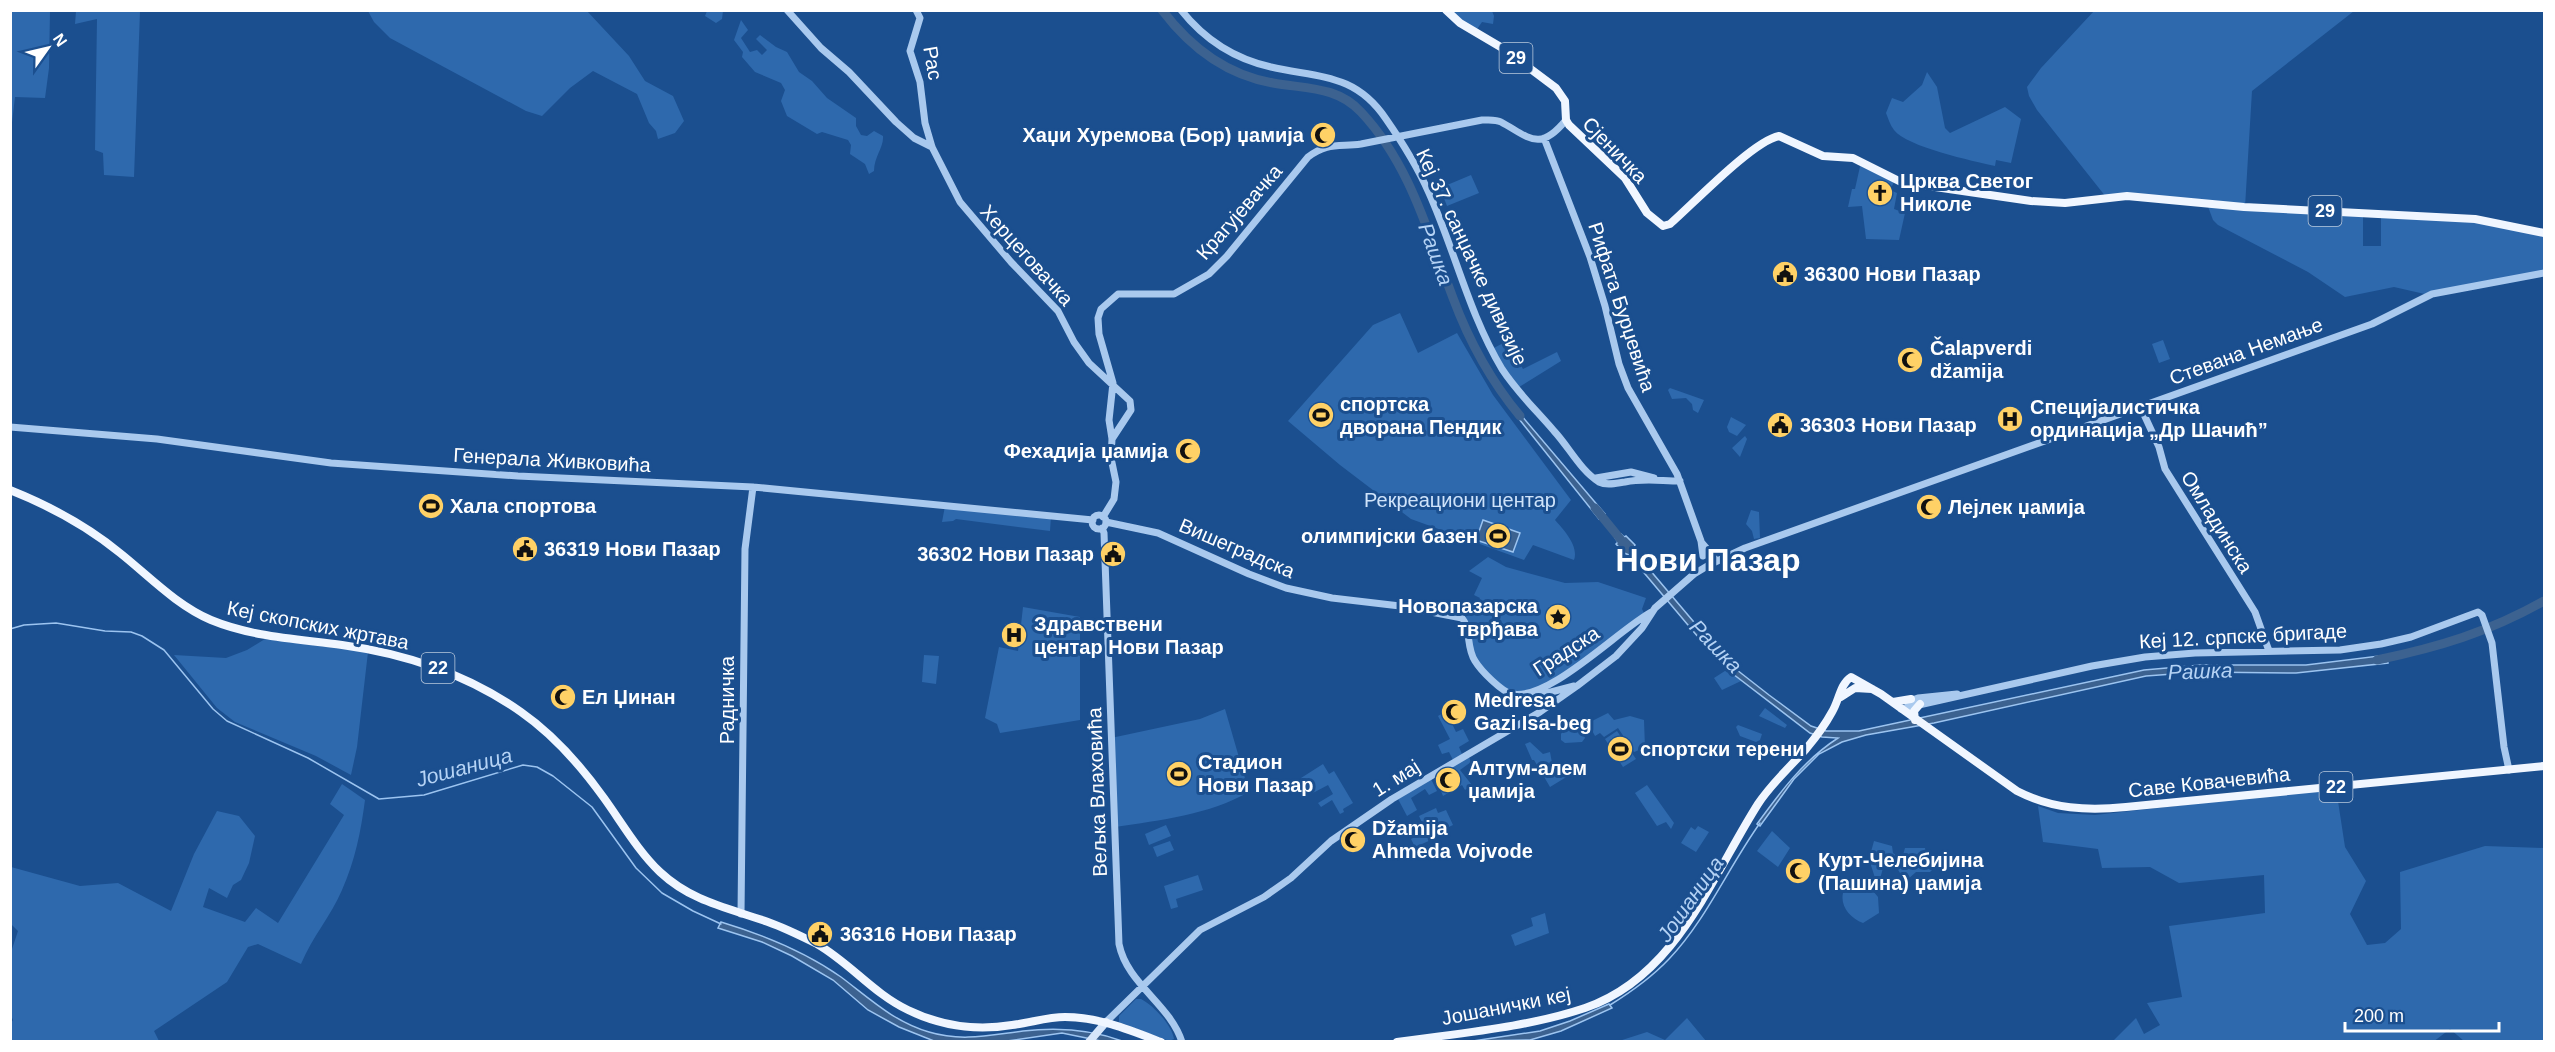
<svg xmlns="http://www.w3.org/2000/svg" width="2555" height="1052" viewBox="0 0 2555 1052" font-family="Helvetica,sans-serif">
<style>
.green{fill:#2e69ad}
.water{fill:#3c6290;stroke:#9cc4f0;stroke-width:1.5}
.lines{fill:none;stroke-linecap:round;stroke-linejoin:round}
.stream{stroke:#9cc4f0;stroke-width:1.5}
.river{stroke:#3c6290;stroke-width:9}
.tertiary{stroke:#a9c9ee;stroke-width:7}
.secondary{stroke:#d6e6fa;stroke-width:8}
.primary{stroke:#f0f6ff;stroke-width:8}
.labels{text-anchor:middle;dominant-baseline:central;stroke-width:6;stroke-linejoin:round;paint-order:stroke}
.shield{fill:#1b4f8f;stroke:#bbcadd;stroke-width:1.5}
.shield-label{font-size:18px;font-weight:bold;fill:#fff}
.street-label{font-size:20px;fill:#fff;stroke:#1b4f8f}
.poi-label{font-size:20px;font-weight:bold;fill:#fff;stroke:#1b4f8f;text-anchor:start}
.park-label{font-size:20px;fill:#cfe3fa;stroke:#1b4f8f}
.water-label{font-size:21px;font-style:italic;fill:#b5d3f5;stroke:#1b4f8f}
.town-label{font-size:32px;font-weight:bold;fill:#fff;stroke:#1b4f8f}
</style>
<rect width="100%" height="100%" fill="#1b4f8f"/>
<path class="green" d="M11 10 50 11 49 68 45 98 15 97 11 131Z
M76 11H140L134 177 104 175 103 153 95 150 97 19 75 24Z
M368 11H587L629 56 645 81 673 96 684 121 675 133 658 139 656 131 649 123 637 94 593 71 570 88 542 116 526 111 390 38 374 22Z
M707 11H723L722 19 716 23 705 16Z
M1446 11H1492L1494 16 1493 24 1482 22 1475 32Z
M2094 11H2354L2252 91 2245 207 2363 213V246H2381V214L2439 216 2544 233V273L2429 295 2394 287 2345 297 2308 272 2218 225 2213 220 2207 204 2106 197 2037 110 2029 96 2027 87 2041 68Z
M741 20 748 30 741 38 750 52 757 50 762 55 767 50 756 39 760 35 776 47 787 52 799 72 812 81 827 98 856 118V126L861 135 867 136 874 131 883 136C884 147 874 157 874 171L869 174 865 164 850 154 851 145 848 140 822 132 817 134 787 116 781 101 785 90 781 83 755 72 742 57 743 52 734 40Z
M1927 72 1937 87 1945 128 1950 133 2005 107 2021 119 2011 163 1996 160 1995 166C1973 161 1907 147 1894 130 1890 125 1888 118 1886 113L1892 98 1903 102 1922 85Z
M1861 162 1895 180 1890 190 1897 193 1894 209 1905 213 1899 240 1866 239 1862 206 1848 207 1852 189H1855Z
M1471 175 1479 193 1447 206 1440 188Z
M1400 313 1418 353 1457 333 1493 395 1571 500 1555 520C1564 530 1579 546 1574 560L1533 545 1524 560 1411 519 1340 465 1288 421 1373 325Z
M2163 340 2170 359 2159 363 2152 344Z
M1507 341 1523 369 1557 352 1561 361 1516 389 1492 349Z
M1670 388 1704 400 1698 413 1693 410 1692 404 1686 398 1672 399 1668 390Z
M1731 417 1746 425 1737 436 1729 432 1727 427Z
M1745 436 1747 439 1740 457 1732 448Z
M945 506 1051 516 1050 531 956 519 953 521 942 522Z
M1751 510 1759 512 1760 538 1754 539 1752 531 1746 524Z
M1488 557 1506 567 1565 583 1598 582 1646 598 1642 609 1645 615 1615 639 1540 688 1511 694 1475 661 1462 618 1472 614 1480 598 1474 595 1482 578 1469 571Z
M1023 607 1080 617V720L1000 733 997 724 985 718 999 647 1018 651Z
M265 639 368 652 357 747 351 775 316 756 235 722 217 708 174 655 226 658 247 650Z
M924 655 939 656 936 684 922 682Z
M1728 669 1741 681 1722 690 1714 678Z
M1765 708 1787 725 1785 728 1759 716Z
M1225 709 1249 792C1208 815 1161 820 1115 827L1111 738 1200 719Z
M1446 711 1456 732 1463 729 1469 741 1459 747 1462 754 1453 760 1449 752 1442 754 1438 745 1450 739 1438 716Z
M1608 713 1614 720 1630 716 1644 720 1645 748 1634 752 1618 728 1604 737 1600 733 1595 736 1588 723Z
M1568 723C1578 723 1582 730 1585 738L1582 742 1565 743 1561 740V734Z
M1738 725 1762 734 1760 740 1756 742 1740 736 1736 727Z
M1617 731 1636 759 1623 767 1605 739Z
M1530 742 1543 754 1550 752 1552 763 1540 770 1534 760H1532L1525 744Z
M1468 755 1471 762 1460 770 1472 785 1465 790 1462 785 1443 796 1435 776Z
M1566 761 1573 773 1550 787 1543 775Z
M1323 764 1329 774 1334 771 1353 803 1343 809 1344 812 1340 814 1332 800 1321 807 1318 803 1333 794 1328 785 1311 794 1301 778Z
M1431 779 1437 791 1429 795 1425 789 1411 798 1417 810 1407 816 1398 799Z
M342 784 365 800C361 831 355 861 342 890 331 916 312 937 301 964L258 944 248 947 227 982 154 1031 159 1041H11V1023L13 1020 10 1013 11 952 18 931 11 924V867L80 886 118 883 171 911 194 854 217 811 239 816 255 836 249 863 241 880 233 885 227 898 209 888 203 907 245 922 256 908 278 923 344 815 330 804Z
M1647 785 1674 823 1671 829 1666 822 1657 826 1635 793Z
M2336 788 2345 847 2366 881 2350 914 2367 945 2385 943 2401 929 2400 872 2485 846 2544 848V1041H2464L2450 1029 2433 1042 2113 1041 2136 1018 2144 1034 2160 1025 2147 1003 2182 997 2169 926 2265 913 2264 875 2179 883 2150 867 2102 868 2098 849 2043 842 2038 806 2058 813 2095 815Z
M1436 808 1438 813 1446 810 1453 825 1430 836 1431 840 1415 847 1411 839 1426 831 1419 816Z
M1166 825 1171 836 1149 845 1145 834Z
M1698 826 1709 832 1696 852 1681 843 1691 827 1695 830Z
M1772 831 1790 848 1778 867 1757 851Z
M1170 841 1174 850 1157 857 1153 847Z
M1874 841 1892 846 1893 853 1898 857 1903 855 1905 848H1925L1926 854 1921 863 1925 868 1932 870 1930 872H1916L1907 880 1903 878 1897 868H1883L1880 879 1875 878 1869 859Z
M1198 875 1203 890 1176 899 1178 907 1171 909 1164 886Z
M1873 891 1878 897 1879 913 1863 923C1850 918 1840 906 1843 893Z
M1545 913 1549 933 1515 946 1511 935 1533 926 1531 918Z
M1136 999H1141C1153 1005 1172 1025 1174 1039L1169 1041 1119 1022V1016Z
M1687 1018 1706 1041H1619L1647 1032 1665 1040Z"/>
<path class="water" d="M1515 408 1605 514 1599 519 1511 409Z
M1483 520 1520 533 1513 552 1476 540Z
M1621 534 1624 537 1626 536 1635 545 1633 550 1715 647 1737 670 1769 695 1811 726 1826 731H1859L2144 670 2201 665H2306L2387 655 2388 663 2296 673 2200 672 2146 676 1934 723 1866 735 1842 742 1819 754 1794 779 1760 826 1757 824C1781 791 1804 760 1838 738L1822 737 1810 733 1733 674 1709 650 1629 555 1624 553 1616 544 1618 542 1615 538Z
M721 922C764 935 804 951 841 977 869 998 894 1022 929 1032 962 1042 990 1035 1023 1031 1058 1027 1090 1029 1122 1041H1101L1062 1033 1007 1041H934L899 1027 868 1010 833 980 792 956 762 942 718 928Z
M1609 1004 1612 1008 1561 1031 1530 1040 1473 1041 1540 1031 1570 1021Z"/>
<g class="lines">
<path class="stream" d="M10 629 24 625 56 623 105 631 131 632 142 636 164 650 213 709 227 721 308 758 379 799 424 795 523 765 537 767 553 776 592 807 636 868 662 893 693 911 721 924
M1610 1005C1631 992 1652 977 1669 959 1706 920 1728 868 1760 823"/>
<path class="river" d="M1162 10C1190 47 1227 75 1273 83 1306 89 1337 86 1361 112 1410 164 1428 233 1453 298 1469 341 1490 380 1520 416
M1595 508 1626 546
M2377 660C2439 647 2489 632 2544 601"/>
<path class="tertiary" d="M787 10 821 48 849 72 896 122 914 138 932 147
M916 10 920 18 910 51 920 82 925 123 932 147 960 202 1011 262 1058 311 1074 342 1089 363 1130 401 1131 410 1112 439
M1181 10C1204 39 1235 59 1271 67 1319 78 1355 73 1386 119 1402 142 1418 168 1429 193 1455 251 1469 314 1502 369 1517 392 1536 410 1554 431 1569 447 1580 470 1599 482 1607 486 1617 483 1625 482 1644 478 1661 481 1680 481
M1544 138 1590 257 1605 306 1619 364 1628 388 1677 474 1701 541 1703 556
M2141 408 2159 447 2165 469 2255 612 2269 651
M10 427 157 439 331 463 518 476 753 487 1093 520
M1596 478 1631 472 1654 478
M1092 522a7 7 0 1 1 14 0a7 7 0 1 1-14 0Z
M1103 517 1114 499 1116 482 1111 458 1112 439 1109 420 1113 383 1099 334 1098 318 1101 309 1118 294H1174L1209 274 1227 256 1308 157C1327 142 1340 147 1361 144L1482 120C1488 120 1496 119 1501 122 1529 137 1539 153 1566 120
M1106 522 1158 533 1249 574 1286 588 1332 598 1400 606 1462 618C1471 628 1466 648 1475 661 1481 671 1502 692 1512 694 1550 701 1620 628 1653 611
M1102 528 1104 533 1119 944C1127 984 1170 1004 1182 1042
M1702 543 1714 557 1713 563
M1713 563 1745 548 2372 324 2432 294 2544 273
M1521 695 1532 697 1574 686
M1907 702 1918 698 1957 694
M1901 709 2092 666 2145 657 2195 653 2340 650 2381 644 2411 637 2478 612 2482 615 2492 643 2504 747 2509 770
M741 914 745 549 753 487
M1106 1022 1200 930 1264 897 1291 878 1331 841 1392 799 1540 712 1577 686 1616 656 1642 628 1655 608 1694 574 1709 565"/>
<path class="secondary" d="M1089 1042 1106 1022"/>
<path class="primary" d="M1446 10 1460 23 1504 49 1556 88 1565 101 1566 120 1569 125 1625 178 1647 213 1663 226 1670 224C1693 204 1753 141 1779 136L1823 156 1853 158 1901 182 2031 201 2065 203 2127 196 2244 207 2475 219 2544 233
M10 490C50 506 87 526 120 553 149 576 176 605 211 620 252 637 298 639 342 645 407 654 467 674 521 712 554 735 581 766 604 798 622 823 638 851 660 872 692 902 729 908 768 922 785 928 801 936 817 944 850 963 874 994 908 1010 941 1026 976 1031 1012 1025 1030 1023 1047 1017 1065 1017 1099 1017 1130 1030 1161 1042
M1841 697 1855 688 1872 689
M1893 702 1911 699
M1915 720 1914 711 1920 704
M1397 1042C1459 1033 1525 1028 1585 1008 1676 977 1711 878 1758 804 1771 784 1790 767 1806 749 1816 737 1825 725 1832 712 1839 701 1840 684 1851 677L1881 694 2017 791C2052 809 2087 811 2126 807L2544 766"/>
</g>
<defs>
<g id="mosque-disc" transform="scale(1.35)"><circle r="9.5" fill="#ffd166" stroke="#1b4f8f"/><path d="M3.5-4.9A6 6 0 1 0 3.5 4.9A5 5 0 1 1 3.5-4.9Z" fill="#111"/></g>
<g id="church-disc" transform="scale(1.35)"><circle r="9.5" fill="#ffd166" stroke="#1b4f8f"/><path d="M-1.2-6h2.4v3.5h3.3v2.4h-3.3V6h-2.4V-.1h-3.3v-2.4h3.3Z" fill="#111"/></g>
<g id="civic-disc" transform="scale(1.35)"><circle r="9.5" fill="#ffd166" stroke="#1b4f8f"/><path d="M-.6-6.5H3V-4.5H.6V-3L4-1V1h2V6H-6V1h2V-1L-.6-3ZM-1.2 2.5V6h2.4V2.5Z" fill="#111"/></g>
<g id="stadium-disc" transform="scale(1.35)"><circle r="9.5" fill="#ffd166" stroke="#1b4f8f"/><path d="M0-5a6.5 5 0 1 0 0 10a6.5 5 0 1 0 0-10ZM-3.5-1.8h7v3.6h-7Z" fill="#111"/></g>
<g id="hospital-disc" transform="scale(1.35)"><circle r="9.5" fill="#ffd166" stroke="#1b4f8f"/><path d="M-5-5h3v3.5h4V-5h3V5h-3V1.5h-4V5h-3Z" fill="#111"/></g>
<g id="sight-disc" transform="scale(1.35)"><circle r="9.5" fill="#ffd166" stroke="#1b4f8f"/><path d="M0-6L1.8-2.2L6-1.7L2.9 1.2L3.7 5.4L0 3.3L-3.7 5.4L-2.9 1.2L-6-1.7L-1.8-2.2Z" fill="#111"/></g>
</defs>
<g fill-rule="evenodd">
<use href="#mosque-disc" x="1323" y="135"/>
<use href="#church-disc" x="1880" y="193"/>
<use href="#civic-disc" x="1785" y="274"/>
<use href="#mosque-disc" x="1910" y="360"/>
<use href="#stadium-disc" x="1321" y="415"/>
<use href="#hospital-disc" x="2010" y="419"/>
<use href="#civic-disc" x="1780" y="425"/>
<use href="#mosque-disc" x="1188" y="451"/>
<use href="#stadium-disc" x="431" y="506"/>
<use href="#mosque-disc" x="1929" y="507"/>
<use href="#stadium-disc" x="1498" y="536"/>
<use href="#civic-disc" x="525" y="549"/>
<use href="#civic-disc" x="1113" y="554"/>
<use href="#sight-disc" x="1558" y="617"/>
<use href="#hospital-disc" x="1014" y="635"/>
<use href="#mosque-disc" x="563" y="697"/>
<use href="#mosque-disc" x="1454" y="712"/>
<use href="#stadium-disc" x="1620" y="749"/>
<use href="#stadium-disc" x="1179" y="774"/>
<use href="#mosque-disc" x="1448" y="780"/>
<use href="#mosque-disc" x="1353" y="840"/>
<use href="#mosque-disc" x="1798" y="871"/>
<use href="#civic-disc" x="820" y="934"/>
</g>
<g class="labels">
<g class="shield">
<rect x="1499.5" y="43" width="33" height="30" rx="4.5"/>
<rect x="2308.5" y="196" width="33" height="30" rx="4.5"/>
<rect x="421.5" y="653" width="33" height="30" rx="4.5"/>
<rect x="2319.5" y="772" width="33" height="30" rx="4.5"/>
</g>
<g class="shield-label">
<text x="1516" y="58">29</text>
<text x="2325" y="211">29</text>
<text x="438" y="668">22</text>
<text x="2336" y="787">22</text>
</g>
<g class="street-label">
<text transform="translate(933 63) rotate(80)">Рас</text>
<text transform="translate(1615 150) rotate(46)">Сјеничка</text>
<text transform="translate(1239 212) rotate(-49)">Крагујевачка</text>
<text transform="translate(1027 255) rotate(48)">Херцеговачка</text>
<text transform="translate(1472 257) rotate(65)">Кеј 37. санџачке дивизије</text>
<text transform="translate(1622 307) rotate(72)">Рифата Бурџевића</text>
<text transform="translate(2246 351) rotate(-20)">Стевана Немање</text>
<text transform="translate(552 460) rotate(3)">Генерала Живковића</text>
<text transform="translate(2217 522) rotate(58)">Омладинска</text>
<text transform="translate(1237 548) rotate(23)">Вишеградска</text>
<text transform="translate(318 625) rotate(11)">Кеј скопских жртава</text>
<text transform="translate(2243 636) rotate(-3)">Кеј 12. српске бригаде</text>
<text transform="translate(1566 651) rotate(-33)">Градска</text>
<text transform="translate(727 700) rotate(-90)">Радничка</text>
<text transform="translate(1396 778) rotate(-32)">1. мај</text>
<text transform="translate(2209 782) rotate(-6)">Саве Ковачевића</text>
<text transform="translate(1097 792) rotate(-92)">Вељка Влаховића</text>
<text transform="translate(1506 1006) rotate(-11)">Јошанички кеј</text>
</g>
<g class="poi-label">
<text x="1304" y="135" text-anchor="end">Хаџи Хуремова (Бор) џамија</text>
<text x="1900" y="181">Црква Светог<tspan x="1900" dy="23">Николе</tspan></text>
<text x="1804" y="274">36300 Нови Пазар</text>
<text x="1930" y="348">Čalapverdi<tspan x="1930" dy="23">džamija</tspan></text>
<text x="1340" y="404">спортска<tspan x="1340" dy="23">дворана Пендик</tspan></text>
<text x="2030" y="407">Специјалистичка<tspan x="2030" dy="23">ординација „Др Шачић”</tspan></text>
<text x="1800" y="425">36303 Нови Пазар</text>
<text x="1168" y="451" text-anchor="end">Фехадија џамија</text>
<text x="450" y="506">Хала спортова</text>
<text x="1948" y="507">Лејлек џамија</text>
<text x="1478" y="536" text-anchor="end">олимпијски базен</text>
<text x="544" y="549">36319 Нови Пазар</text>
<text x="1094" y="554" text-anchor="end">36302 Нови Пазар</text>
<text x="1538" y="606" text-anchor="end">Новопазарска<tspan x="1538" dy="23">тврђава</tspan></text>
<text x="1034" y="624">Здравствени<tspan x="1034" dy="23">центар Нови Пазар</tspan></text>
<text x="582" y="697">Ел Џинан</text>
<text x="1474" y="700">Medresa<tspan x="1474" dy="23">Gazi Isa-beg</tspan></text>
<text x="1640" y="749">спортски терени</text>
<text x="1198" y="762">Стадион<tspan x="1198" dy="23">Нови Пазар</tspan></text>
<text x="1468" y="768">Алтум-алем<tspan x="1468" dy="23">џамија</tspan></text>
<text x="1372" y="828">Džamija<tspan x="1372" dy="23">Ahmeda Vojvode</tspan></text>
<text x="1818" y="860">Курт-Челебијина<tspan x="1818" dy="23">(Пашина) џамија</tspan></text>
<text x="840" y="934">36316 Нови Пазар</text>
</g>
<g class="park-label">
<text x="1460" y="500">Рекреациони центар</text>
</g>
<g class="water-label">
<text transform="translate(1436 254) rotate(70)">Рашка</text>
<text transform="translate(1716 646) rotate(46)">Рашка</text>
<text transform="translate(2200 671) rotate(-2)">Рашка</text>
<text transform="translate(464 767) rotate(-15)">Јошаница</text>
<text transform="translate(1690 899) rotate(-55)">Јошаница</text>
</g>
<g class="town-label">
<text x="1708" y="560">Нови Пазар</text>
</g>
</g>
<rect width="2555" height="1052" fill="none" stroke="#ffffff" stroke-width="24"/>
<g transform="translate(48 48) rotate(56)" stroke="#1b4f8f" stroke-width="4.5" paint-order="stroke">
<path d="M0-4.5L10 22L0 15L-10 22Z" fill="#ffffff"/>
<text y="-9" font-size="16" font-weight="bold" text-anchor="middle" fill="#ffffff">N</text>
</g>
<path d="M2345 1022v9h154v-9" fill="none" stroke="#ffffff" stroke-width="3"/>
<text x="2354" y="1022" font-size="18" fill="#ffffff" stroke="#1b4f8f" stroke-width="4.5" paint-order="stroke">200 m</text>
</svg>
